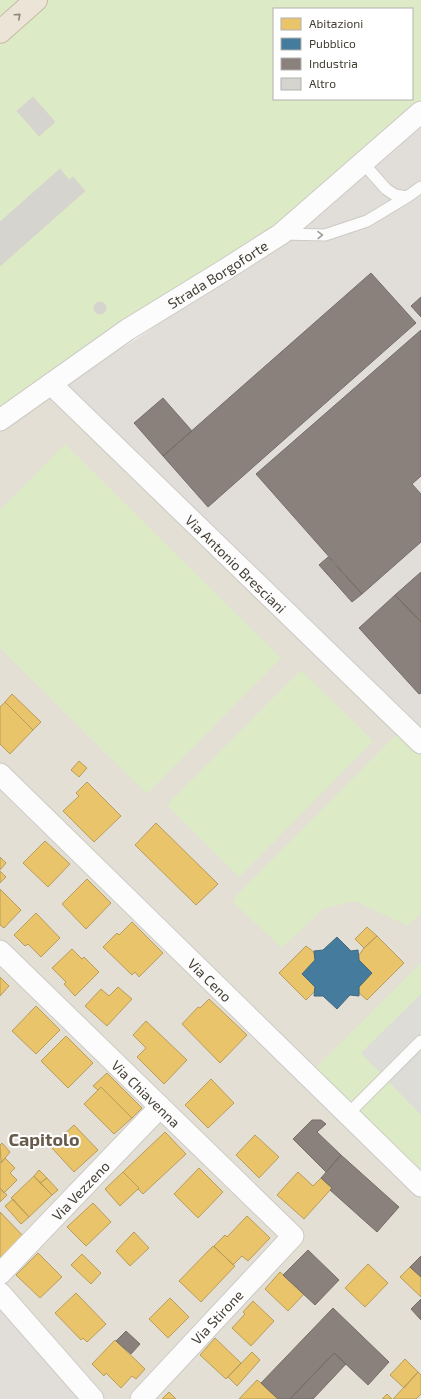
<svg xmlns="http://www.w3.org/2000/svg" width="421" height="1399" viewBox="0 0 421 1399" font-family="'Exo 2',sans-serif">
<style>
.residential{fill:#e3dfd5}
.industrial{fill:#e1ded9}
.green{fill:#dceac6;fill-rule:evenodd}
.parking{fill:#dedcd7}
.homes{fill:#e9c46a;stroke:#b89c5a}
.public{fill:#457b9d;stroke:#45697e}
.industry{fill:#8a817c;stroke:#756d66}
.building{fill:#d6d4cf;stroke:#d7d4cd}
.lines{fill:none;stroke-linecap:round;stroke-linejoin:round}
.service-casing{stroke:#cccac5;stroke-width:13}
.minor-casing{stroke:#cccac5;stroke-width:23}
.motorway-casing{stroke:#c7baa2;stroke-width:24}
.service{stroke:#fcfcfc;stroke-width:11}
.minor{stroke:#fcfcfc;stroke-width:21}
.motorway{stroke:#ebe4d7;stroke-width:22}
.oneway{stroke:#8f897d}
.oneway2{stroke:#a09d98}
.labels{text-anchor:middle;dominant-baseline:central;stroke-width:4;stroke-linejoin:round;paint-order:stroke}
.street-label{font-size:14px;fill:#443e34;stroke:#fff}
.district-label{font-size:18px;font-weight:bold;fill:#675c4b;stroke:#fff}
</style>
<rect width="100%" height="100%" fill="#eeede8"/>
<path class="residential" d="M54 387 421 746V1399H90L0 1294V428Z"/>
<path class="industrial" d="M421 110V745L54 387 134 341 286 234Z
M0 1294 90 1399H0Z"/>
<path class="green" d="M0 0H421V110L286 234 0 428ZM274 9H412V99H274Z
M65 444 281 658 147 794 0 648V510Z
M301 670 373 741 239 877 167 805Z
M403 728 421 745V913L408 926 355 901 323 909 282 948 233 902 238 894Z
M421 963V1183L311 1072Z"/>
<path class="parking" d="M421 994V1115L361 1053Z"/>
<path class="homes" d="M12 694 41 722 33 730 5 702Z
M5 702 33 730 10 754 0 744V707Z
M79 761 87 768 79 777 71 770Z
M87 782 121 816 94 842 63 811 79 796 76 793Z
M156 823 218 884 196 905 135 845Z
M45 841 70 864 48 887 23 863Z
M0 857 6 863 0 870Z
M0 871 6 877 0 883Z
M87 879 111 903 86 929 62 904Z
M0 889 21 910 4 928 0 925Z
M36 913 60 938 41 957 28 944 25 946 14 935Z
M132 922 163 953 139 977 135 972 132 975 103 947 117 933 119 935Z
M367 927 377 936 364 948 355 939Z
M377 936 404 963 367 1000 359 993V987L372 973 359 960V955L364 948Z
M306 946 314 952 315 960 302 974 315 987 314 992 306 1000 279 973Z
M72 949 82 959 84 957 99 972 75 996 64 984 66 982 52 968Z
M0 977 9 986 0 996Z
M118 987 132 999 107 1026 85 1006 101 989 109 996Z
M209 999 247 1035 220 1063 182 1024 198 1007 200 1008Z
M36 1006 60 1030 36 1054 12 1031Z
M146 1021 187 1060 164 1084 137 1057 146 1048 133 1035Z
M66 1036 93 1063 68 1088 41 1061Z
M107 1073 142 1108 132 1118 101 1087 98 1090 93 1086Z
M211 1079 234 1103 208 1128 185 1105Z
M101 1087 132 1118 114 1134 84 1104Z
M74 1125 98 1150 74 1172 51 1147Z
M165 1132 186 1154 143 1194 138 1189 139 1188 123 1172Z
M255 1135 279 1157 259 1178 236 1155Z
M2 1143 10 1152 1 1163 0 1145Z
M5 1158 15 1168 10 1173 17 1180 4 1193 0 1188V1163Z
M199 1168 223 1192 198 1218 174 1194Z
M39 1170 47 1178 40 1183 34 1176Z
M123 1172 139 1188 120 1206 105 1189Z
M298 1172 313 1186 321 1178 332 1188 304 1219 277 1195Z
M34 1176 52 1195 29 1217 11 1198Z
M47 1178 58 1190 52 1195 40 1183Z
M0 1188 7 1195 0 1202Z
M13 1199 29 1217 21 1224 5 1206Z
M93 1203 111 1222 86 1246 67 1227Z
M0 1212 24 1237 2 1260 0 1259Z
M247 1216 270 1238 248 1261 242 1256 233 1265 214 1246 225 1235 227 1237Z
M134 1232 149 1248 130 1266 116 1251Z
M213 1246 235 1266 201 1302 179 1281Z
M38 1253 62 1277 40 1298 16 1275Z
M82 1254 101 1273 91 1284 71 1265Z
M368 1264 388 1283 365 1307 345 1288Z
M410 1267 421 1277V1297L400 1277Z
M280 1272 304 1294 288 1311 265 1289Z
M76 1293 106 1324 87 1342 83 1338 81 1340 55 1313Z
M170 1298 189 1317 168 1338 149 1319Z
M253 1301 274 1321 251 1346 232 1328 245 1314 243 1312Z
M215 1338 241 1363 226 1379 200 1355Z
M115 1340 145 1369 136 1379 132 1376 121 1388 106 1373 104 1376 92 1364Z
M252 1352 260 1360 237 1386 228 1377Z
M405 1359 418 1372 404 1388 390 1375Z
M418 1372 421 1375V1394L416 1399H393Z
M257 1380 261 1383 278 1399H239Z
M169 1392 176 1399H162Z
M387 1394 392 1399H382Z"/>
<path class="public" d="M337 937 351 951 358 950 359 960 372 973 359 987V996L350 995 337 1009 323 996H314L315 987 302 974 315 960 314 951 323 950Z"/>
<path class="industry" d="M371 273 416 323 208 507 163 456Z
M421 297V317L411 306Z
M421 330V476L412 484 421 494V542L362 594 256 474Z
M163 398 192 431 163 456 134 423Z
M328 557 362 594 352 602 319 565Z
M421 572V622L395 595Z
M395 595 421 622V693L419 694 359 628Z
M312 1120H321L326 1124 317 1132 341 1155 326 1172 293 1139Z
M341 1155 399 1207 377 1232 330 1190 332 1188 321 1178Z
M308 1250 339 1280 315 1305 283 1275Z
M421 1256V1277L410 1267Z
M421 1299V1320L411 1309Z
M333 1308 389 1362 368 1385 334 1353 290 1399H278L261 1383Z
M126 1331 140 1344 131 1354 116 1341Z
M334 1353 346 1364 313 1399H290Z"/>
<path class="building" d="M33 97 55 122 39 136 17 111Z
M60 169 69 180 73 177 85 191 0 266V222Z
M94 308a6 6 0 1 1 12 0a6 6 0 1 1-12 0Z"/>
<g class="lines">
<g class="service-casing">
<path id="service" d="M363 163 386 189 395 195 407 197 421 187
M282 234 325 235 367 221 407 197
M348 1114 421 1041"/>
</g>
<g class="minor-casing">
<g id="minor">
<path id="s1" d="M51 384 421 743"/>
<path id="s2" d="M0 420 127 330 223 271 281 234 421 112"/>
<path id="s3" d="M0 774 421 1186"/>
<path id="s4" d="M0 951 293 1236 141 1399"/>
<path id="s5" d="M0 1274 160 1107"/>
<path d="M0 1293 93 1399"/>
</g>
</g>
<g class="motorway-casing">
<path id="motorway" d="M0 32 36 0"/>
</g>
<use href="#service" class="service"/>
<use href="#minor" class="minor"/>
<use href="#motorway" class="motorway"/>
</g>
<defs><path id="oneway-chevron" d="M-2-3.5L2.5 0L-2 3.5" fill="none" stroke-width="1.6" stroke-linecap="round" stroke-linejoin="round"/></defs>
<use class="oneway" href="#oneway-chevron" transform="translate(18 16) rotate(-42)"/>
<use class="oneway2" href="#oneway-chevron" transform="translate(320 235) rotate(-2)"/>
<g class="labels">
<g class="street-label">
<text stroke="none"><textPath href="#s2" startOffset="262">Strada Borgoforte</textPath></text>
<text stroke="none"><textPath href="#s1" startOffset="258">Via Antonio Bresciani</textPath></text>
<text stroke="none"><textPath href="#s3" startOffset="294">Via Ceno</textPath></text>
<text stroke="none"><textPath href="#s4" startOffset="204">Via Chiavenna</textPath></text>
<text stroke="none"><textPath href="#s5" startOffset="116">Via Vezzeno</textPath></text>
<text transform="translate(217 1317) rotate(-47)">Via Stirone</text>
</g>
<g class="district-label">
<text x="44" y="1139">Capitolo</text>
</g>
</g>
<rect x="273" y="8" width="140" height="92" fill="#ffffff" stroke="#b4b2ae"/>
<rect x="281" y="18" width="20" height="12" fill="#e9c46a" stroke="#b4b2ae"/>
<text x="309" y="28" font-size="12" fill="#443e34">Abitazioni</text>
<rect x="281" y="38" width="20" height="12" fill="#457b9d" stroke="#b4b2ae"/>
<text x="309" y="48" font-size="12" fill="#443e34">Pubblico</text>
<rect x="281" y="58" width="20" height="12" fill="#8a817c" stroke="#b4b2ae"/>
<text x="309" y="68" font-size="12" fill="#443e34">Industria</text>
<rect x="281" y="78" width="20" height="12" fill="#d6d4cf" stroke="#b4b2ae"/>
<text x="309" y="88" font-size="12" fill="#443e34">Altro</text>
</svg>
